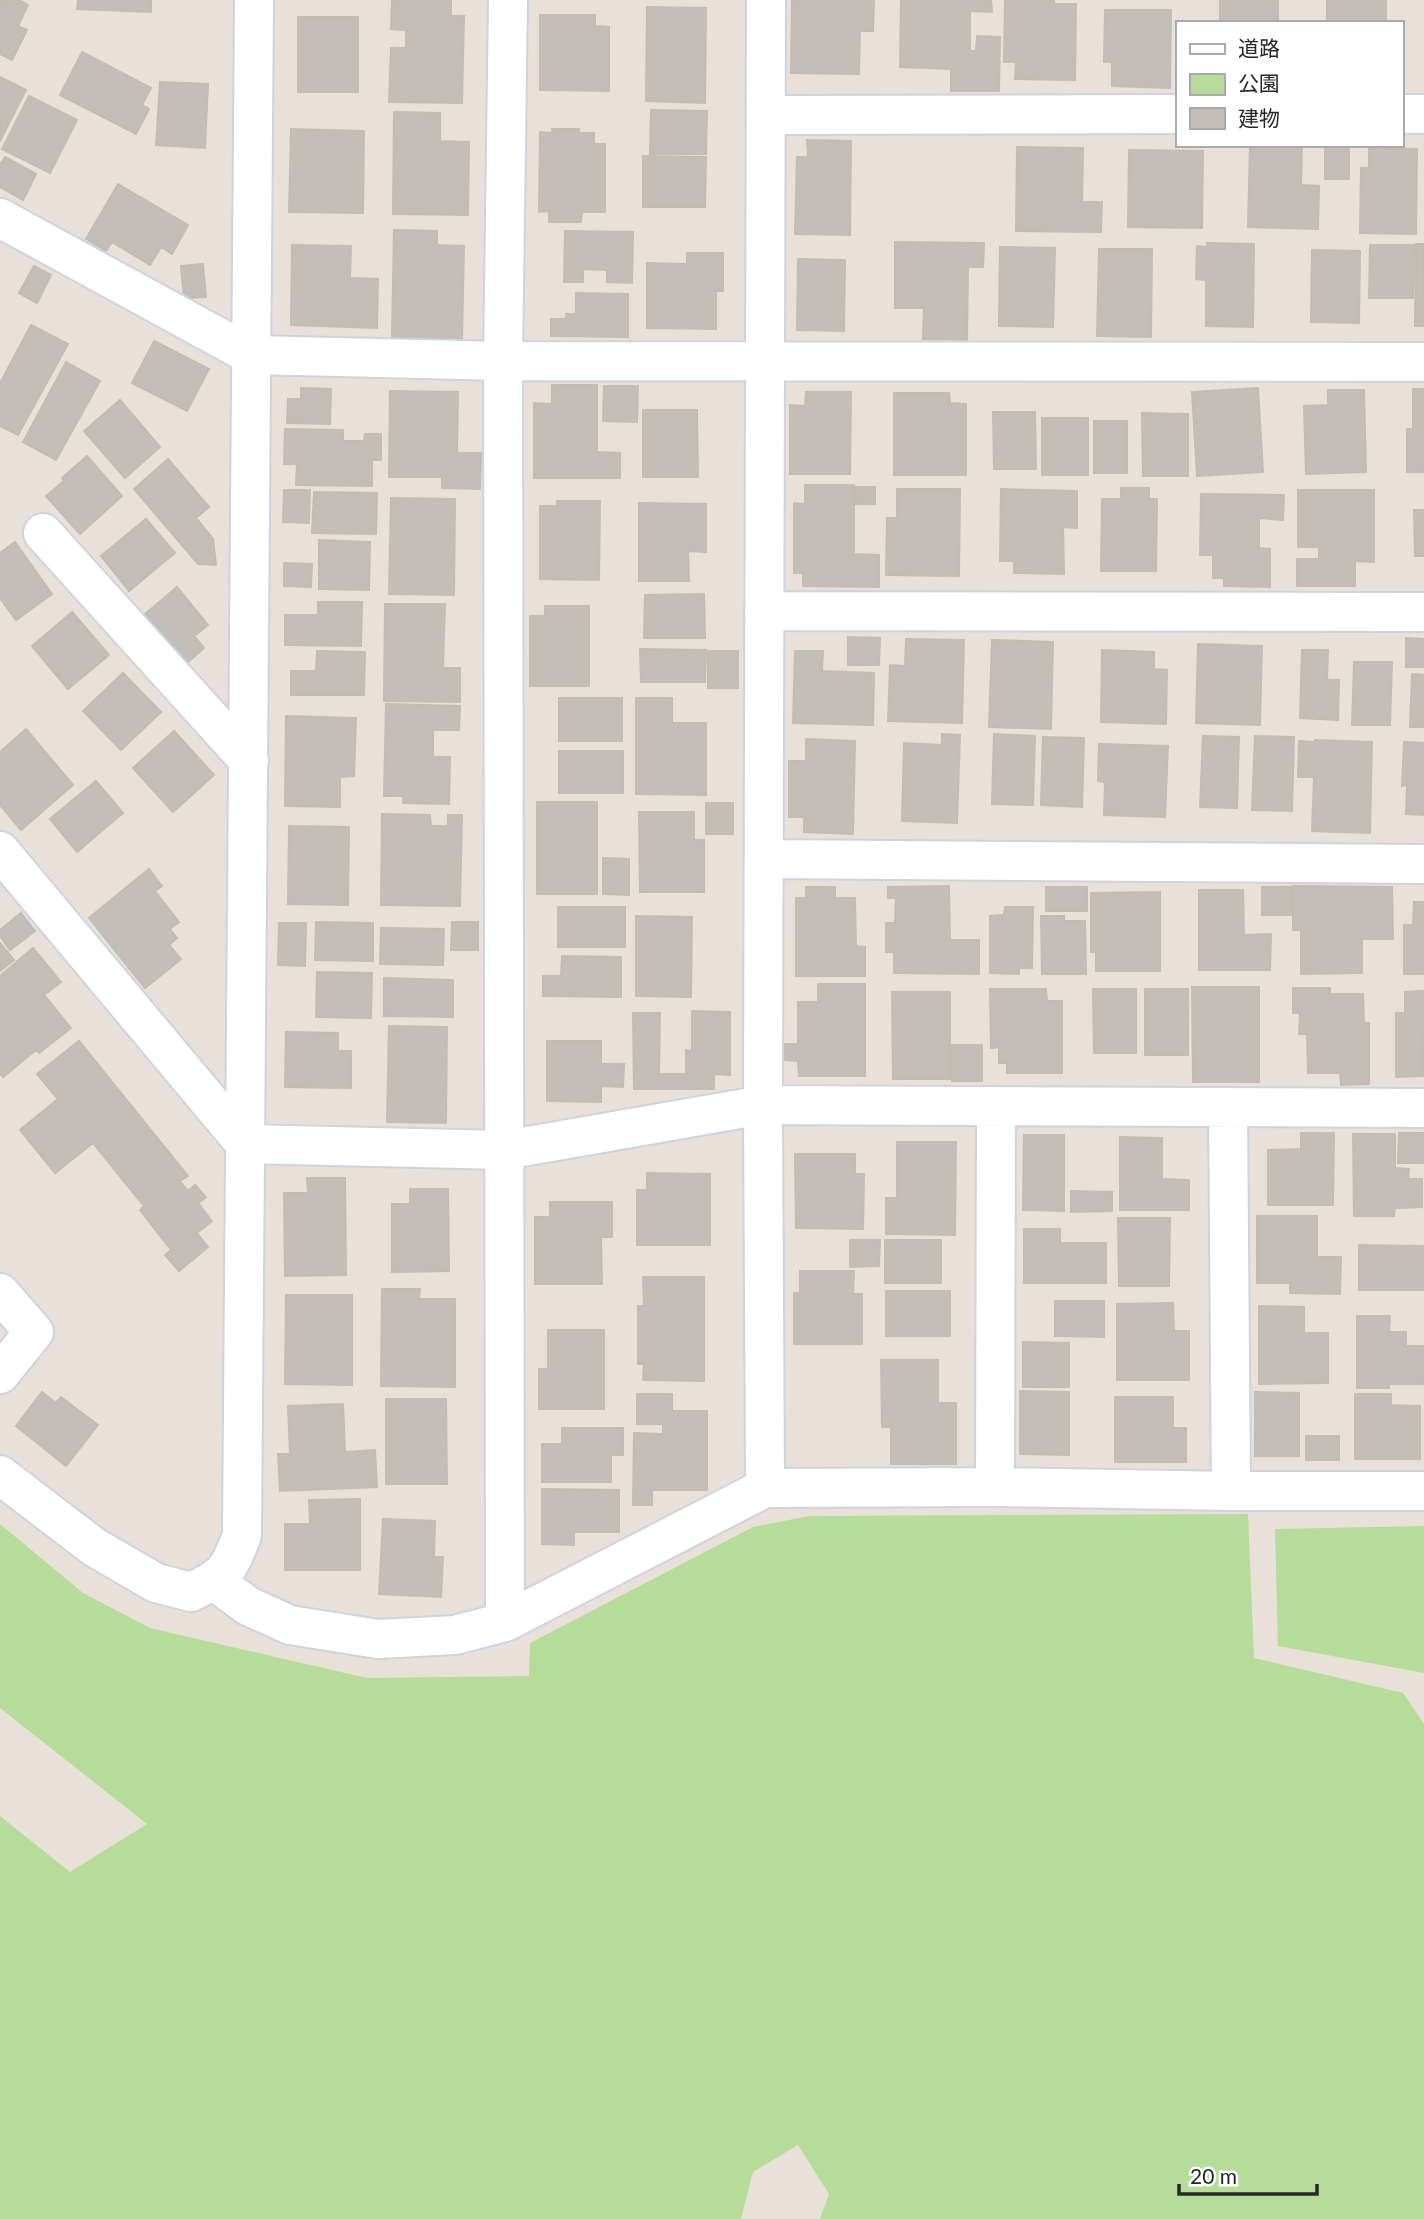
<svg xmlns="http://www.w3.org/2000/svg" width="1424" height="2219" viewBox="0 0 1424 2219" font-family="Lato,'Noto Sans JP',sans-serif">
<style>
.green{fill:#b6dc99}
.building{fill:#c4beb9;stroke:#c3bcb3;stroke-width:2}
.lines{fill:none;stroke-linecap:round;stroke-linejoin:round}
.minor-casing{stroke:#cfd3df;stroke-width:42}
.minor{stroke:#fff;stroke-width:38}
</style>
<rect width="100%" height="100%" fill="#e9e1d9"/>
<path class="green" d="M1248 1514 1254 1658 1403 1693 1424 1724V2219H820L829 2194 798 2145 753 2172 741 2219H0V1816L70 1872 147 1824 0 1708V1524L83 1593 150 1628 367 1678 529 1676 530 1643 753 1527 809 1516Z
M1424 1526V1673L1278 1646 1275 1529Z"/>
<path class="building" d="M0 0H19L28 5 18 26 27 30 12 60 0 54Z
M78 0H151V12L77 9Z
M392 0H451V16H464L462 103 389 102 391 48H406V30L391 29Z
M792 0H874L873 31H860L859 74 791 73Z
M901 0H991L992 12 970 11V51H976L977 36 1000 37 999 91H951V69L900 67Z
M1005 0H1054V4H1076L1075 80 1015 79 1016 62H1004Z
M1220 0H1278V23H1220Z
M1327 0H1386V23H1327Z
M647 7 706 8 705 103 646 101Z
M1105 10H1171L1170 88 1112 86V62H1104Z
M540 15H595V26L609 27V91L540 90Z
M298 17H358V92H298Z
M82 52 151 88 142 105 149 109 136 134 60 95Z
M0 77 26 90 0 141Z
M160 82 208 84 205 148 156 145Z
M29 96 77 120 50 173 2 149Z
M651 110 707 111 706 154H650Z
M394 112 440 113V141L469 142 468 215 393 214Z
M291 129 364 131 363 213 289 212Z
M552 129H579V133H594V144H605V212H582L581 222H549V211L539 212 540 132 553 133Z
M807 140 851 141 850 235 795 234 797 157H808Z
M1250 145 1302 146 1301 185 1319 186 1318 229 1248 227Z
M1325 145H1349V179H1325Z
M1017 147 1083 148 1082 202H1102L1101 232 1016 231Z
M1369 148 1417 149 1416 234 1360 233 1361 168H1369Z
M1129 150 1203 151 1202 228 1128 227Z
M643 156 706 157 705 207H643Z
M5 157 36 174 23 200 0 187V165Z
M118 184 188 225 172 254 161 247 150 265 112 242 106 251 86 239Z
M394 230 437 231V245L464 246 462 339 392 337Z
M565 231 633 232 632 283 607 282V270L583 269V282H564Z
M895 242 984 243 983 267H968L967 340 923 339 924 308H895Z
M1207 243 1254 244 1253 327 1206 326V280L1196 279 1197 246 1207 247Z
M1416 244H1424V326H1415Z
M292 245 351 246 350 278 378 279 377 328 291 325Z
M1370 245H1414L1413 298H1369Z
M1000 247 1055 248 1053 327 999 326Z
M1099 249H1152L1151 337 1097 336Z
M1312 250 1360 251 1359 323 1311 322Z
M687 253H723V291H716V329L647 328V263L687 264Z
M798 259 845 260 844 331 797 330Z
M203 264 206 297 184 298 181 266Z
M34 266 51 275 37 303 19 293Z
M576 293 628 294V337L551 336V319H566V314H576Z
M31 325 68 344 18 435 0 426V383Z
M154 341 209 369 187 411 132 383Z
M66 362 100 381 56 460 23 442Z
M552 385H597V452L620 453V478H534V403L552 404Z
M604 386H638L637 422 603 421Z
M301 388 331 389 330 424 287 423 288 399H301Z
M1258 388 1263 472 1197 476 1192 392Z
M1413 389H1424V472H1407V429H1413Z
M1328 390H1364L1366 472 1306 474 1304 406 1328 405Z
M390 391 458 392 457 453H481L480 489 442 488V477H389Z
M806 392H851L850 474H790V405L805 406Z
M894 393H949L950 403 966 404V475H894Z
M120 400 160 447 125 478 84 431Z
M643 410H697L698 477H643Z
M993 412H1035L1036 469H994Z
M1142 413 1188 414V476H1143Z
M1042 418H1088V475H1042Z
M1094 421H1127V473H1094Z
M285 429 343 430V441H364L365 434H381V460H372V486L296 485 297 464H284Z
M87 456 122 496 80 534 46 496 64 481 62 478Z
M168 459 209 507 196 518 213 539 216 565 198 564 134 489Z
M805 485H854V554L879 555V587L803 586V573H794V503L805 504Z
M856 487H875V504H856Z
M1121 488H1149V499H1157L1156 571H1101L1102 499H1121Z
M897 489H960L959 576 886 575 887 518H897Z
M1001 489 1077 491V528L1063 527 1064 574 1014 573V561H1000Z
M284 490H310L309 523 283 522Z
M1298 490H1374V562L1355 561V586H1297V559H1319V547H1298Z
M314 492 377 493 376 534 312 533Z
M1201 494 1284 495 1283 520 1259 518V548L1270 549V587L1224 586V578H1213V555H1200Z
M391 498 455 499 454 595 389 594Z
M557 501H600L599 580 540 579V506H557Z
M639 503 706 504V552L688 551 689 581H639Z
M1414 510H1424V556H1415Z
M146 519 175 553 129 591 101 556Z
M319 540 370 542 369 590 319 589Z
M15 542 52 594 16 620 0 598V553Z
M284 563 312 564 311 587 284 586Z
M177 587 208 625 194 636 204 648 187 663 145 614Z
M704 594 705 638H644L645 595Z
M318 602H362L361 646 285 645V615H318Z
M385 604H445L443 668H460V702L384 701Z
M545 606H589V686H530V616H545Z
M72 612 109 655 68 689 32 646Z
M848 637 880 638 879 665H848Z
M1406 638 1424 639V667H1406Z
M906 639 964 640 962 723 888 721 890 665 905 666Z
M992 640 1053 642 1051 729 989 727Z
M1198 644 1262 646 1260 725 1196 723Z
M640 649 706 650 705 682H641Z
M1102 650 1154 652V669L1167 670 1166 724 1101 722Z
M1302 650H1328L1327 680H1339L1338 720 1300 718Z
M317 651 365 652 364 695H291V671H316Z
M708 651H738V688H708Z
M795 651H823L822 671 874 673 873 725 793 723Z
M1354 662H1392L1390 725H1352Z
M123 673 161 712 121 750 83 711Z
M1412 674 1424 675V727H1410Z
M559 698H622V741H559Z
M636 698H672V723H706V795L636 794Z
M386 704 460 706 459 730H433V757H450L449 804 403 803V796H384Z
M286 716 356 718 354 776 340 777V807L285 806Z
M26 729 73 785 21 830 0 805V752Z
M174 731 214 775 173 812 133 768Z
M942 734 960 735 957 823 902 821 904 743 942 745Z
M994 734 1035 736 1033 805 992 804Z
M1203 736 1239 737 1237 808 1200 807Z
M1255 736 1294 737 1292 811 1252 810Z
M1043 737 1084 738 1082 807 1041 805Z
M806 739 855 741 853 834 804 832V817H789V761H806Z
M1315 740 1372 742 1370 833 1312 831 1314 777H1298L1299 741 1315 742Z
M1404 742 1424 743V815L1406 814 1407 785 1402 786Z
M1099 744 1168 746 1165 817 1104 815 1105 782 1098 781Z
M559 751H623V793H559Z
M96 781 123 813 77 852 50 819Z
M537 802H597V894H537Z
M706 803H733V834H706Z
M639 812H694V840H704V892H640Z
M382 814 430 815 431 826H448V815H462L460 906 381 905Z
M289 826 349 827 348 905 288 904Z
M603 858 629 859V895L603 894Z
M149 869 162 886 155 891 179 922 170 929 177 938 169 945 181 959 145 988 89 918Z
M949 886 950 940H979V974L894 973V952H886V923H895L896 898H888V887Z
M1293 886 1392 887 1393 939H1362V973L1301 974V930H1293Z
M806 887H835V898H855L856 946 865 947V976H796V898H806Z
M1046 887H1087V911H1046Z
M1262 887H1291V915H1262Z
M1199 890H1243L1244 935 1271 934 1270 970H1199Z
M1160 892V971H1096V952H1091V893Z
M1414 902H1424V974H1404V925H1413Z
M558 907H625V947H558Z
M1005 907H1033L1032 968H1019V974L990 973V916L1004 915Z
M21 913 35 931 10 950 0 936V930Z
M636 916 692 917 691 997 636 996Z
M1041 916H1064V921H1085L1086 974H1042Z
M316 922 373 923V961L315 960Z
M452 922H478V950H451Z
M279 923H306L305 966 278 965Z
M381 928 444 929 443 965 380 964Z
M0 943 14 960 0 971Z
M33 948 61 982 44 995 71 1028 39 1053 36 1050 3 1077 0 1073V976Z
M562 956 621 957V997L543 996V976H561Z
M317 972 372 973 371 1018 316 1017Z
M384 978 453 980V1017L384 1016Z
M818 984H865V1076H799L798 1061 785 1060V1044H798V1002H818Z
M1192 987H1259V1082H1193Z
M1293 988H1330V994H1363L1364 1023H1369V1084L1341 1085 1340 1073H1308L1307 1034H1299L1300 1013H1293Z
M990 989H1046L1047 1001H1062V1073H1007V1063H999V1047L991 1048Z
M1093 989H1136V1053H1094Z
M1145 989H1188V1055H1145Z
M1424 991 1423 1076 1396 1077V1013H1405V992Z
M892 992H950V1079H893Z
M692 1011 730 1012V1075L714 1074V1089H634L633 1013H660L659 1074H686V1050L692 1051Z
M389 1026 447 1027 446 1123 387 1122Z
M286 1032 338 1033V1051H351V1088L285 1087Z
M79 1041 188 1176 180 1181 188 1191 195 1185 206 1197 198 1203 212 1221 197 1233 208 1247 179 1271 165 1255 171 1250 140 1210 144 1206 93 1143 55 1173 20 1130 58 1099 37 1074Z
M547 1041H601V1064H624L623 1087 601 1086V1102L547 1101Z
M952 1045H982V1081H952Z
M1301 1133H1334L1333 1205H1268V1150L1301 1149Z
M1399 1133H1424V1163H1398Z
M1353 1134H1395V1168L1409 1169 1408 1179H1422V1207L1395 1208 1394 1216H1354Z
M1024 1135H1064V1211L1023 1210Z
M1120 1137 1162 1138V1179L1189 1180V1210H1120Z
M897 1142H956L955 1235 886 1234V1198H897Z
M795 1154H855V1174H864L863 1229 796 1228Z
M647 1173 710 1174V1245H637V1190H647Z
M307 1178H345L346 1275 285 1276 284 1193H308Z
M410 1189H448L449 1271 392 1272V1204H410Z
M1071 1191 1112 1192V1211L1071 1212Z
M550 1202H612V1237H601L602 1284H535V1217H550Z
M1257 1216H1317V1257H1341L1340 1294 1290 1293V1283H1257Z
M1118 1218H1170L1169 1286H1119Z
M1024 1229H1060V1243H1106V1283H1024Z
M850 1240H880L879 1266 850 1267Z
M885 1240H941V1283H885Z
M1359 1245 1424 1246V1290H1359Z
M800 1271H854L853 1294H862V1344H794V1293H800Z
M643 1277H704V1381L643 1380 644 1364H638V1306H644Z
M382 1289H420L419 1299H455V1387L381 1386Z
M886 1291H950V1336H886Z
M286 1295H352V1385L285 1384Z
M1055 1301H1104V1337L1055 1336Z
M1173 1303 1174 1331H1189V1380H1117V1304Z
M1259 1306 1304 1307V1333H1328V1383L1259 1384Z
M1357 1316H1390L1389 1332H1406V1346H1424V1384H1389V1388H1357Z
M548 1330H604V1409H539V1369H548Z
M1023 1342 1069 1343V1387H1023Z
M881 1360H938V1403H956V1464H891V1427H882Z
M1020 1391 1069 1392V1455L1020 1454Z
M42 1392 56 1403 61 1397 98 1425 66 1466 16 1426Z
M1255 1392 1299 1393V1456H1255Z
M637 1394H672V1411H707V1490H652V1505H633L634 1433 663 1434V1424H637Z
M1355 1394H1391V1405L1420 1406V1459H1355Z
M1115 1397H1173V1428H1186V1462H1115Z
M386 1399H446L447 1484H386Z
M343 1404 345 1452 375 1450 377 1487 280 1491 278 1454H290L288 1406Z
M562 1428H623V1455H611V1482H542V1444H562Z
M1306 1436H1339V1460H1306Z
M542 1489 619 1490V1532H574V1545L542 1544Z
M360 1499V1570H285V1524H310L309 1500Z
M383 1519 435 1521 434 1557H443L441 1597 379 1594Z"/>
<g class="lines">
<g class="minor-casing">
<path id="minor" d="M1401 114H1424
M766 115 1177 114
M0 218 251 355 503 361 1424 362
M43 533 249 761
M764 611 1424 612
M0 851 245 1144 505 1150 763 1105 1424 1108
M764 859 1424 864
M1228 1107 1231 1491
M0 1293 34 1332 0 1374
M0 1475 94 1547 156 1583 191 1592C225 1576 229 1570 242 1535L254 0
M995 1487 996 1107
M765 1488 763 1105 766 0
M214 1581 248 1606 290 1625 378 1639 455 1635 505 1622 765 1488 995 1487 1231 1491H1424
M505 1622 503 361 508 0"/>
</g>
<use href="#minor" class="minor"/>
</g>
<rect x="1176" y="21" width="228" height="126" fill="#ffffff" stroke="#a9a9a9" stroke-width="2"/>
<rect x="1190" y="44" width="35" height="10" fill="#ffffff" stroke="#a9a9a9" stroke-width="2"/>
<text x="1238" y="56" font-size="21" fill="#272727">道路</text>
<rect x="1190" y="74" width="35" height="21" fill="#b6dc99" stroke="#a9a9a9" stroke-width="2"/>
<text x="1238" y="91" font-size="21" fill="#272727">公園</text>
<rect x="1190" y="108" width="35" height="21" fill="#c4beb9" stroke="#a9a9a9" stroke-width="2"/>
<text x="1238" y="126" font-size="21" fill="#272727">建物</text>
<path d="M1179 2184v10h138v-10" fill="none" stroke="#272727" stroke-width="3.5"/>
<text x="1190" y="2184" font-size="21" fill="#272727" stroke="#ffffff" stroke-width="5" paint-order="stroke">20 m</text>
</svg>
